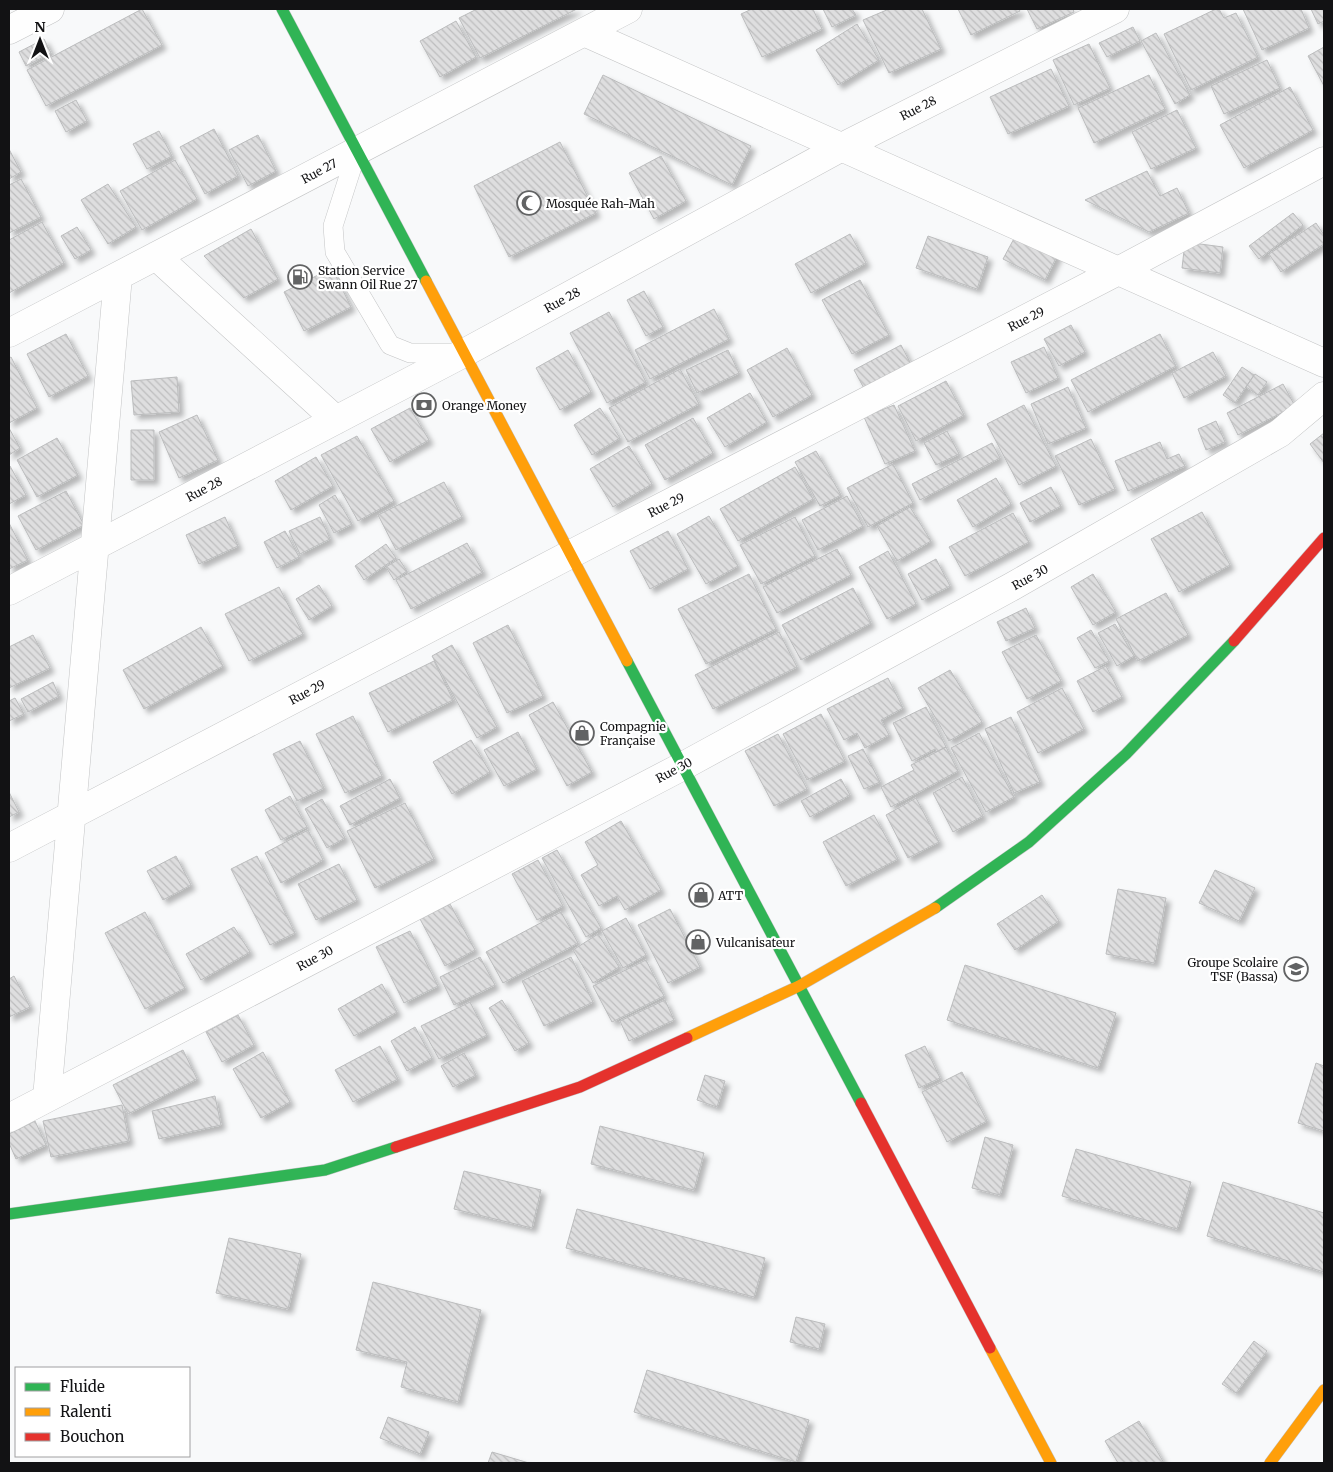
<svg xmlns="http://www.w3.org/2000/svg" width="1333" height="1472" viewBox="0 0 1333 1472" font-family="Merriweather,serif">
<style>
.building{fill:url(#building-back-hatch);stroke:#bbbcbd;filter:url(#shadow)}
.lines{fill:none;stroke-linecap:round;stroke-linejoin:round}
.lane-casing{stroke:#c3c4c5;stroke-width:20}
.street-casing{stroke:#c3c4c5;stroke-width:29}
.fast-casing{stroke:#c3c4c5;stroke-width:12}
.slow-casing{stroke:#c3c4c5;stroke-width:12}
.jam-casing{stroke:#c3c4c5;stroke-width:12}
.lane{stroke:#fefefe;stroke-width:19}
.street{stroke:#fefefe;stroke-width:28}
.fast{stroke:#30b455;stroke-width:11}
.slow{stroke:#ff9f0a;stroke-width:11}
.jam{stroke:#e5322d;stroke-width:11}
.labels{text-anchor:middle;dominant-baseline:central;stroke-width:4.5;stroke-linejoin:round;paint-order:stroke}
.street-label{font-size:12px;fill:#121214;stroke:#fff}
.poi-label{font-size:12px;fill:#121214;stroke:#fff;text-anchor:start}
</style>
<defs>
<pattern id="building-back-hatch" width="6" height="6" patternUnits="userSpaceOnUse" patternTransform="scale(1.25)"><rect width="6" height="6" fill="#dededf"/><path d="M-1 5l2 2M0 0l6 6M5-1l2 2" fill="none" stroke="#bdbdbe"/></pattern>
<filter id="shadow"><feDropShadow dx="4.5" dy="4.5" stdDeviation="2.5" flood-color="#0004"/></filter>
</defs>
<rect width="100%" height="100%" fill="#f8f9fa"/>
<path class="building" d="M142 9 162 45 46 106 27 70Z
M477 9H577L480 58 459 18Z
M752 9H813L822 29 762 57 741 14Z
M823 9H852L856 15 832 27Z
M889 9H922L941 49 889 73 863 20Z
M958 9H1019L1020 11 971 35Z
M1027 9H1073L1074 12 1037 29Z
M1216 9H1219L1224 18 1236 13 1258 57 1191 90 1164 34Z
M1243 9H1301L1309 28 1262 50Z
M1311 9H1324V21L1318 24Z
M456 21 476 57 440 77 420 41Z
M857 24 879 60 838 85 816 50Z
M1133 27 1140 41 1107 57 1099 43Z
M1156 33 1190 95 1175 104 1141 41Z
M44 39 51 53 26 66 19 52Z
M1089 44 1110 88 1074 105 1053 60Z
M1324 47V86L1308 56Z
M1267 60 1280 88 1224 114 1211 86Z
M1051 69 1069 106 1008 134 990 97Z
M603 75 751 146 732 185 584 114Z
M1149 75 1165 109 1094 143 1078 108Z
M1290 87 1313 130 1244 168 1220 125Z
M76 100 87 121 66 132 55 111Z
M1177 110 1196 148 1151 169 1132 132Z
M214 129 238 176 205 194 180 147Z
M159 131 172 156 147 169 133 144Z
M258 135 276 171 248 186 229 150Z
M560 142 596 213 509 257 474 186Z
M9 149 21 172 9 179Z
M661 156 686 201 654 219 629 173Z
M175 160 197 199 142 230 120 191Z
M1147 171 1160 196 1177 188 1189 213 1149 232 1085 200Z
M21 179 41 217 9 233V185Z
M108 184 136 227 108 244 81 200Z
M1293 213 1303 225 1259 259 1249 246Z
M42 222 64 263 9 293V240Z
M1316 223 1324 235V244L1281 272 1269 254Z
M77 227 91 250 75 259 61 236Z
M251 229 278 279 244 298 204 256Z
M1017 233 1058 254 1045 280 1003 259Z
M850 234 866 263 811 293 795 264Z
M928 236 988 257 977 289 916 268Z
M1185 242 1223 247 1220 273 1182 268Z
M332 268 351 307 304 331 284 292Z
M860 280 889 335 852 354 822 300Z
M644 291 663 327 646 336 627 300Z
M714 309 729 339 650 379 635 350Z
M609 312 646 382 607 403 570 333Z
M1071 325 1085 352 1059 366 1044 339Z
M66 334 88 376 49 397 27 354Z
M1160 334 1176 366 1088 412 1071 380Z
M901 345 913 368 866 392 854 370Z
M1044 347 1058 378 1026 393 1011 362Z
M787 348 812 395 773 417 747 370Z
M568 350 591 392 560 410 536 368Z
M728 350 739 373 697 393 686 370Z
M1213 352 1226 376 1184 398 1172 373Z
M11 357 37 408 9 423V358Z
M1242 367 1254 375 1235 403 1223 395Z
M680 369 699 404 628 442 609 408Z
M1255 374 1267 382 1258 395 1246 387Z
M177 377 179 412 134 415 131 381Z
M946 381 964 415 916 441 898 406Z
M1283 384 1295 406 1238 435 1227 413Z
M1068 387 1086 428 1048 444 1031 404Z
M750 393 767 422 725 447 707 418Z
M894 405 915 451 885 464 864 417Z
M1024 405 1056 466 1019 485 987 424Z
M410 408 429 440 390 462 371 429Z
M600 408 620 438 592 455 574 425Z
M197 415 218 460 179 478 159 432Z
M693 418 713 453 665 480 645 445Z
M1216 421 1225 442 1206 450 1198 429Z
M9 428 20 448 9 455Z
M131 430H154V480H131Z
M947 431 959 454 936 465 924 443Z
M1324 433V463L1310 444Z
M357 436 394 501 358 521 321 455Z
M57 438 78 475 37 497 17 460Z
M1091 439 1115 489 1079 505 1055 456Z
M1160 442 1167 459 1179 454 1185 466 1128 491 1115 461Z
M992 443 1000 458 920 500 912 484Z
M629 446 652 484 613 507 590 469Z
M816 451 841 495 820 506 795 462Z
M316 457 333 486 291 510 275 481Z
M893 464 913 503 868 527 847 488Z
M10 466 26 495 9 504V467Z
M795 467 813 499 738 541 720 509Z
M996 478 1011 504 973 527 957 500Z
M444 482 462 517 396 550 378 515Z
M1051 487 1061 506 1030 522 1020 503Z
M66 491 84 525 36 550 18 516Z
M335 495 352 524 334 533 319 505Z
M847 496 863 526 818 550 802 520Z
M910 507 931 541 897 561 877 526Z
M1202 512 1230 565 1179 592 1151 539Z
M1013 513 1029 542 965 576 949 547Z
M709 516 738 566 706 584 677 534Z
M225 517 238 546 199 564 186 535Z
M320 517 330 539 300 554 289 531Z
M795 517 815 556 761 584 740 545Z
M9 523 28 560 9 569Z
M285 531 299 557 277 568 264 542Z
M668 531 688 569 650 589 630 551Z
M467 543 483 572 411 609 396 580Z
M386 544 396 558 364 580 355 566Z
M837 549 851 575 777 613 763 587Z
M888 551 916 604 887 619 859 567Z
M399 559 407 571 394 580 386 567Z
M936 559 950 586 922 600 908 574Z
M749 574 776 629 706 664 678 609Z
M1093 574 1116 612 1093 625 1071 587Z
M319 585 332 606 309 620 296 599Z
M279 587 303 634 249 661 225 614Z
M853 588 871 623 801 660 782 625Z
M1166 593 1188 635 1138 661 1116 619Z
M1026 608 1035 628 1006 641 997 622Z
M1115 624 1134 656 1117 666 1098 633Z
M508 625 543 696 507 713 473 643Z
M201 627 223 666 144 709 123 670Z
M1091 630 1109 661 1095 668 1077 638Z
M779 632 797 667 713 709 695 675Z
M33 635 50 668 9 688V647Z
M1036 635 1061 681 1027 699 1002 652Z
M452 645 497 727 477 738 432 656Z
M434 661 453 700 388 732 369 693Z
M1106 666 1122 697 1093 712 1077 681Z
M950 670 982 722 949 741 918 688Z
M888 678 903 708 881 720 889 735 865 748 857 733 844 740 827 709Z
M53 682 59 696 28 712 21 699Z
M1062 688 1084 729 1038 753 1017 712Z
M15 698 24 714 9 721V701Z
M553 702 592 772 567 786 529 715Z
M926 707 946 747 936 752 935 749 912 761 893 723Z
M821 714 845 761 807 780 783 734Z
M353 716 382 776 345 793 316 734Z
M1011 717 1040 782 1014 793 985 729Z
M518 732 537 769 504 786 484 750Z
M979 733 1014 797 986 812 951 748Z
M778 734 807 789 774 806 745 751Z
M471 740 490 772 452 794 433 762Z
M300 741 324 788 297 801 273 754Z
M946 747 958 771 891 807 881 787 914 770 911 765Z
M863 749 880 782 864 789 848 756Z
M962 777 983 816 953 832 933 793Z
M390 779 400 798 350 825 340 806Z
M841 779 850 795 810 817 801 801Z
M9 792 19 812 9 817Z
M290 796 307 827 281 840 265 810Z
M916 798 939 842 908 858 886 815Z
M322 799 345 838 327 848 305 809Z
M405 803 434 859 375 888 347 831Z
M874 815 898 859 846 886 823 842Z
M621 821 661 890 625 910 617 896 599 906 581 875 598 865 585 842Z
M308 830 323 860 281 883 265 853Z
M557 850 601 928 586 937 542 858Z
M176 856 191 885 163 900 147 871Z
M257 856 295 933 270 945 231 869Z
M538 860 563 906 537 920 512 874Z
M339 864 357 900 316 920 298 884Z
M1215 870 1255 888 1239 921 1199 903Z
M1118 889 1166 898 1154 963 1106 954Z
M1042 895 1059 921 1015 950 997 924Z
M450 904 475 950 445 966 420 919Z
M670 909 700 967 668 983 638 925Z
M145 912 185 988 145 1009 105 933Z
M561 912 578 943 503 983 486 952Z
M626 918 646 955 623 968 602 931Z
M234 927 250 952 201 980 186 954Z
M410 931 438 986 404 1003 376 947Z
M598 934 619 967 593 983 573 950Z
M480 957 495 985 454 1005 440 977Z
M571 957 593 1002 544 1026 522 981Z
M646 960 664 996 612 1022 593 986Z
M965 965 1116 1013 1098 1068 947 1020Z
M14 976 30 1007 9 1017V979Z
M382 984 397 1012 354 1036 338 1009Z
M502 1000 529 1043 515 1051 489 1008Z
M665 1000 674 1020 629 1041 620 1021Z
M470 1002 487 1035 439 1059 421 1026Z
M238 1015 254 1045 222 1062 206 1032Z
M415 1027 432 1058 407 1071 391 1041Z
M380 1046 398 1079 353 1102 335 1070Z
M925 1046 940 1078 919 1088 905 1055Z
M183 1050 197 1079 128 1114 113 1085Z
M263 1052 290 1102 261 1118 233 1069Z
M464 1053 476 1075 453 1087 441 1066Z
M1316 1063 1324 1066V1131L1298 1123Z
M962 1072 987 1121 947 1142 922 1092Z
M705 1075 725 1081 717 1107 697 1100Z
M215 1096 221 1125 159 1139 152 1111Z
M122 1105 129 1141 51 1157 43 1121Z
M35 1121 46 1145 16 1159 9 1143V1134Z
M600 1126 704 1153 694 1190 591 1164Z
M985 1137 1013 1145 1000 1195 972 1188Z
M1076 1149 1191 1182 1177 1229 1062 1196Z
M464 1171 541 1190 532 1228 454 1209Z
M1223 1182 1324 1213V1272L1207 1236Z
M577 1209 765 1258 754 1297 566 1248Z
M229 1238 301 1254 288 1309 216 1293Z
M373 1282 481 1310 458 1402 401 1387 407 1362 356 1350Z
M796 1317 825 1324 819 1349 790 1342Z
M1254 1341 1267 1351 1236 1393 1222 1384Z
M647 1370 809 1420 796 1462 634 1412Z
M388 1417 429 1432 420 1454 380 1438Z
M1139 1421 1164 1463H1118L1105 1441Z
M492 1452 529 1463H488Z"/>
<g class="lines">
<g class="lane-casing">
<path id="lane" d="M357 151 333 226 335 252 390 345 410 353H459"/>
</g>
<g class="street-casing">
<path id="street" d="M9 30 50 9
M584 32 1324 363
M156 256 336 420
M9 333 628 9
M9 591 464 353 842 147 1115 9
M9 848 571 554 1118 271 1324 161
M47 1098 118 276
M9 1118 683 766 1013 586 1280 433 1324 396"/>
</g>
<g class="fast-casing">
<path id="fast" d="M282 9 426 281
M627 661 861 1103
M935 908 1029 842 1126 754 1234 641
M9 1214 325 1170 396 1147"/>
</g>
<g class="slow-casing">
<path id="slow" d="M426 281 627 661
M687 1038 799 986 935 908
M990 1348 1051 1463
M1270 1463 1324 1390"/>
</g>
<g class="jam-casing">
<path id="jam" d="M1234 641 1324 538
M861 1103 990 1348
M396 1147 580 1087 687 1038"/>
</g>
<use href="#lane" class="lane"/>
<use href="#street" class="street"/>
<use href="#fast" class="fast"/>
<use href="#slow" class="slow"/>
<use href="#jam" class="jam"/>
</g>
<defs>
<g id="mosque-ring" transform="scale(1.25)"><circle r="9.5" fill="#fff" stroke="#626364" stroke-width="1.5"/><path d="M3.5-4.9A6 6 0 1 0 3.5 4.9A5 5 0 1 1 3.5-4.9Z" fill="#626364"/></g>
<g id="fuel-ring" transform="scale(1.25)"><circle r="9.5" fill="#fff" stroke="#626364" stroke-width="1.5"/><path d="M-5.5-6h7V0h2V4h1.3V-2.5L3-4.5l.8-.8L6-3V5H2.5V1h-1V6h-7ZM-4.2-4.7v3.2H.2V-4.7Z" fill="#626364"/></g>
<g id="bank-ring" transform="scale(1.25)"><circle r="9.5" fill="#fff" stroke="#626364" stroke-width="1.5"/><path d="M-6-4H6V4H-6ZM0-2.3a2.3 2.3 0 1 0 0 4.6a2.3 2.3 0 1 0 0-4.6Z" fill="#626364"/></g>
<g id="shop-ring" transform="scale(1.25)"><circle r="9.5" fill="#fff" stroke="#626364" stroke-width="1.5"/><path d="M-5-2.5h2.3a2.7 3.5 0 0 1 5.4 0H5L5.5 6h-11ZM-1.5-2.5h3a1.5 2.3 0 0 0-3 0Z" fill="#626364"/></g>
<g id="school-ring" transform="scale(1.25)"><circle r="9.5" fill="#fff" stroke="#626364" stroke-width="1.5"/><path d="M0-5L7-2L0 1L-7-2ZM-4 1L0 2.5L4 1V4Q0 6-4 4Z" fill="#626364"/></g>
</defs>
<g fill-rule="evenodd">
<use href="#mosque-ring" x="529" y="203"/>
<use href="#fuel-ring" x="300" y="277"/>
<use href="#bank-ring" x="424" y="405"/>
<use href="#shop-ring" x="582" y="733"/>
<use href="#shop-ring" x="701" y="895"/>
<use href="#shop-ring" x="698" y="942"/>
<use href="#school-ring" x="1296" y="969"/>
</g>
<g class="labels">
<g class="street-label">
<text transform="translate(918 108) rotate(-27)">Rue 28</text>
<text transform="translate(319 171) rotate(-28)">Rue 27</text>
<text transform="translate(562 300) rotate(-29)">Rue 28</text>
<text transform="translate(1026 319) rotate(-27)">Rue 29</text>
<text transform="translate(204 489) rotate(-28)">Rue 28</text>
<text transform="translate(666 505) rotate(-27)">Rue 29</text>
<text transform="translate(1030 577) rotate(-29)">Rue 30</text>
<text transform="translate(307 692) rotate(-28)">Rue 29</text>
<text transform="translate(674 770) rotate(-28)">Rue 30</text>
<text transform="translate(315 958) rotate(-28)">Rue 30</text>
</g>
<g class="poi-label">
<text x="546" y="203">Mosquée Rah-Mah</text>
<text x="318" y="270">Station Service<tspan x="318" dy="14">Swann Oil Rue 27</tspan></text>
<text x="442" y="405">Orange Money</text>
<text x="600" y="726">Compagnie<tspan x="600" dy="14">Française</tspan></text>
<text x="718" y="895">ATT</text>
<text x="716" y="942">Vulcanisateur</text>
<text x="1278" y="962" text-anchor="end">Groupe Scolaire<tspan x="1278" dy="14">TSF (Bassa)</tspan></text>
</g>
</g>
<rect width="1333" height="1472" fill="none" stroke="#121214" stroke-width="20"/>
<rect x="15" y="1367" width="175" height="90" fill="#ffffff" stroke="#a0a0a1"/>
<rect x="25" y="1383" width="25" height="8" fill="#30b455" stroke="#a0a0a1"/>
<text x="60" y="1392" font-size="15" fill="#121214">Fluide</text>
<rect x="25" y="1408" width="25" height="8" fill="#ff9f0a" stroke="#a0a0a1"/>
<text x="60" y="1417" font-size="15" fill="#121214">Ralenti</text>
<rect x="25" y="1433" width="25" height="8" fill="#e5322d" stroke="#a0a0a1"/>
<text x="60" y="1442" font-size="15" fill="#121214">Bouchon</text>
<g transform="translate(40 40)" stroke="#ffffff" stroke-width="4" paint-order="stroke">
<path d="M0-4L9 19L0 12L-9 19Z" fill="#121214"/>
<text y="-8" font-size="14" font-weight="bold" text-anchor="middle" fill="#121214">N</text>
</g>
</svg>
